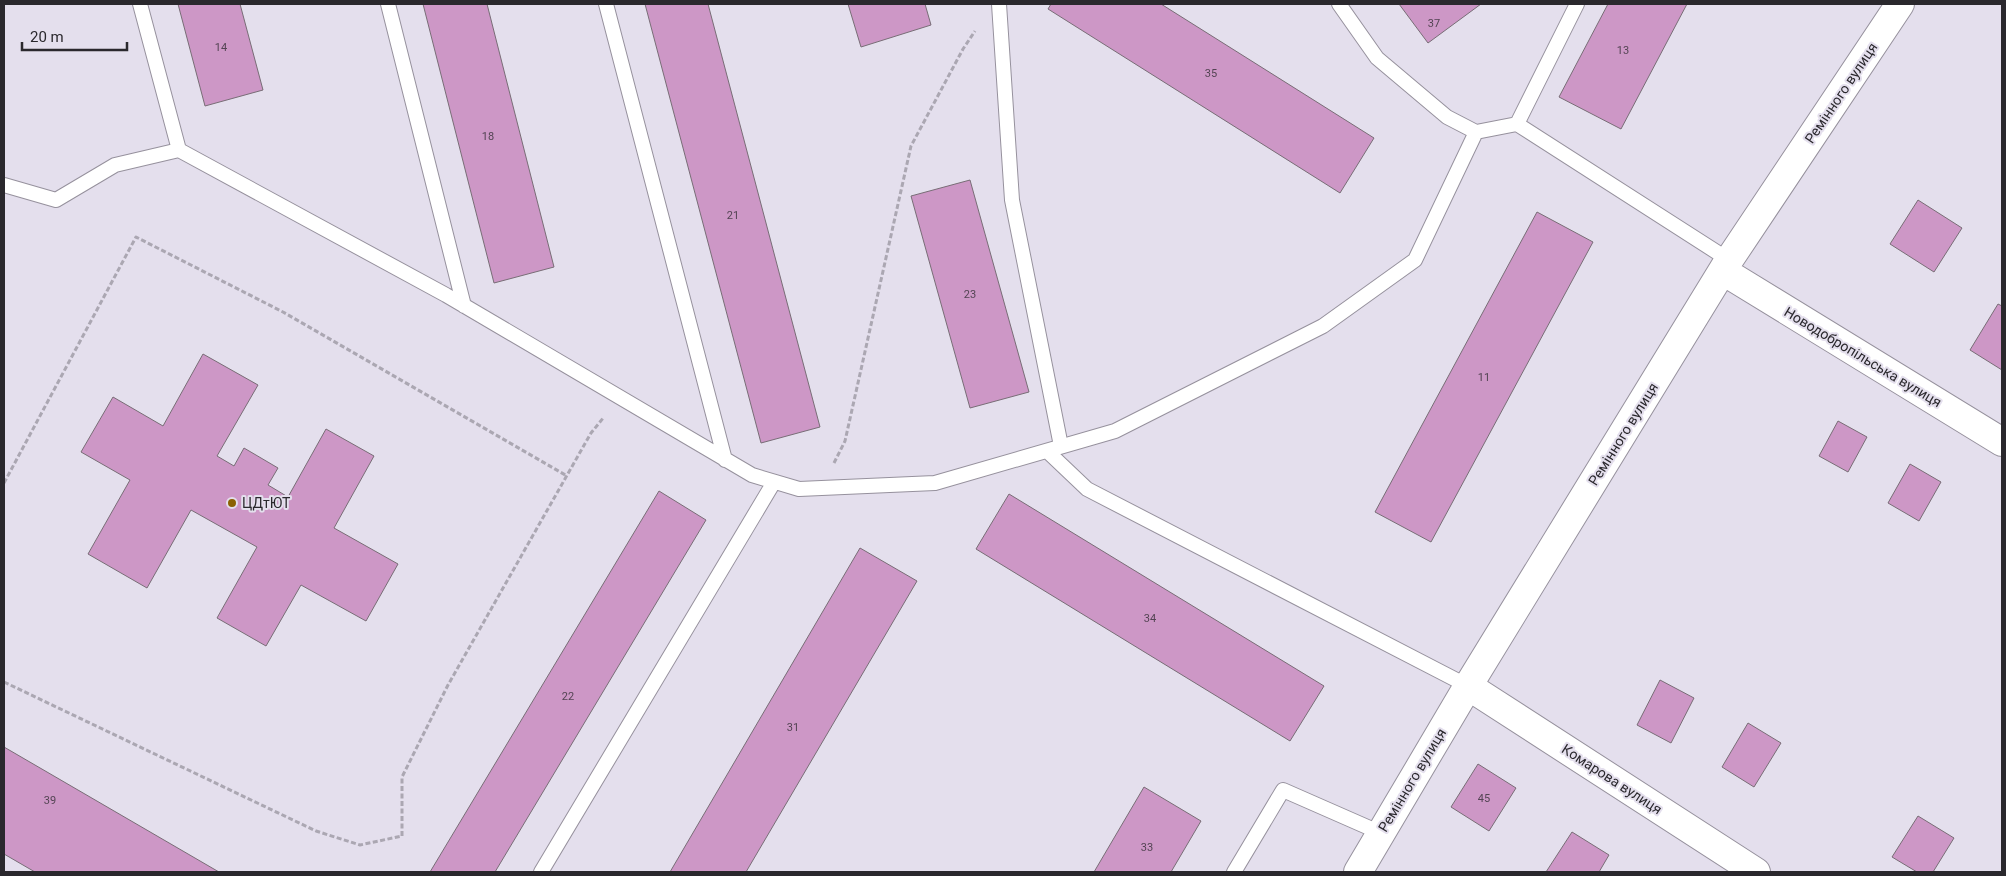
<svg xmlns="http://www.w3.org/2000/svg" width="2006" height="876" viewBox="0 0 2006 876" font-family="Roboto,sans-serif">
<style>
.building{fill:#cd97c6;stroke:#786d76}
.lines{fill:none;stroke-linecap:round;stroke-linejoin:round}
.service-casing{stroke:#96919d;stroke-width:16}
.minor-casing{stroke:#96919d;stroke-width:30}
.path{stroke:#aba7b2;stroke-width:3;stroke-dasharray:5 2.5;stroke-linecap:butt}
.service{stroke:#fff;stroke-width:14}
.minor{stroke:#fff;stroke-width:28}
.poi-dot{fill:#8b6103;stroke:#e4dfed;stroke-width:2}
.labels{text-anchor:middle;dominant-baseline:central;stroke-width:4;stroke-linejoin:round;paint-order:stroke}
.number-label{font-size:11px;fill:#534453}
.street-label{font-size:14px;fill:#2a282d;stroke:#e4dfed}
.poi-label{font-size:14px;fill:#2a282d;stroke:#e4dfed;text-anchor:start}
</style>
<rect width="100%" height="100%" fill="#e4dfed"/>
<path class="building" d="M178 4H240L263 90 205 106Z
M423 4H487L554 267 494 283Z
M645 4H708L820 427 761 443Z
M848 4H925L931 25 861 47Z
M1051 4H1161L1374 138 1340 193 1048 9Z
M1399 4H1481L1428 43Z
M1608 4H1687L1621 129 1559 97Z
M970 180 1029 392 970 408 911 196Z
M1918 200 1962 228 1934 272 1890 244Z
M1537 212 1593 242 1431 542 1375 512Z
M1998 304 2002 306V370L1970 350Z
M203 354 258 385 217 456 234 466 244 448 278 468 268 485 288 497 326 429 374 456 334 528 398 564 366 621 301 585 266 646 217 618 257 547 191 510 147 588 88 554 130 480 81 452 113 397 163 426Z
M1838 421 1867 437 1848 472 1819 456Z
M1910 464 1941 482 1919 521 1888 503Z
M659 491 706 520 495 872H430Z
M1009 494 1324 686 1290 741 976 549Z
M860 548 917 581 746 872H670Z
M1660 680 1694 698 1671 743 1637 725Z
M1748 723 1781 743 1754 787 1722 767Z
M4 747 219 872H35L4 854Z
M1478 764 1516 788 1489 831 1451 807Z
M1144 787 1201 821 1171 872H1094Z
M1918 816 1954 838 1933 872H1917L1892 857Z
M1572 832 1609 855 1599 872H1546Z"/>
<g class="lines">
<g class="service-casing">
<path id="service" d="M140 4 179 150
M388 4 464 306
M606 4 725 460
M999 4 1012 200 1061 446
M1339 4 1377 58 1447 117 1476 132 1517 124 1729 260
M1517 124 1577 4
M4 185 56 200 115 165 179 150 446 295 752 475 799 489 935 483 1115 431 1323 326 1415 260 1476 132
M1047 451 1087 489 1468 686
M541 872 774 482
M1234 872 1283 790 1381 833"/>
</g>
<g class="minor-casing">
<path id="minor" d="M1723 271 2002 442
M1468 686 1756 872
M1358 872 1468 686 1729 260 1900 4"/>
</g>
<path class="path" d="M834 463 845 441 911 146 963 49 975 31
M4 483 136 237 283 312 567 476
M4 682 316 831 360 845 402 836V777L448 685 591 433 604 417"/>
<use href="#service" class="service"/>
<use href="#minor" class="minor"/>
</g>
<circle class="poi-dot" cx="232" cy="503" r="5"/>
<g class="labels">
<g class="number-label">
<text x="1434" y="23">37</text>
<text x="221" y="47">14</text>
<text x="1623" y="50">13</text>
<text x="1211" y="73">35</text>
<text x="488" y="136">18</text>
<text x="733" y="215">21</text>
<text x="970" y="294">23</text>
<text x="1484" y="377">11</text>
<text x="1150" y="618">34</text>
<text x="568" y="696">22</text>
<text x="793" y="727">31</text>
<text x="1484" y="798">45</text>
<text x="50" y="800">39</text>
<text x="1147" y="847">33</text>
</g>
<g class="street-label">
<text transform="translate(1841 93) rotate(-56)">Ремінного вулиця</text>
<text transform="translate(1863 357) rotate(31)">Новодобропільська вулиця</text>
<text transform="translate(1623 434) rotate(-58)">Ремінного вулиця</text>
<text transform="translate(1612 779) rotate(33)">Комарова вулиця</text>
<text transform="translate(1412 780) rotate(-59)">Ремінного вулиця</text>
</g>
<g class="poi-label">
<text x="242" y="503">ЦДтЮТ</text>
</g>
</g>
<rect width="2006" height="876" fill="none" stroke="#2a282d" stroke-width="10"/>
<path d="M22 42v8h105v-8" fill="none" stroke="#2a282d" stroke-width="2.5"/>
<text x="30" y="42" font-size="15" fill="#2a282d" stroke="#e4dfed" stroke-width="4" paint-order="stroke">20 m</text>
</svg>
